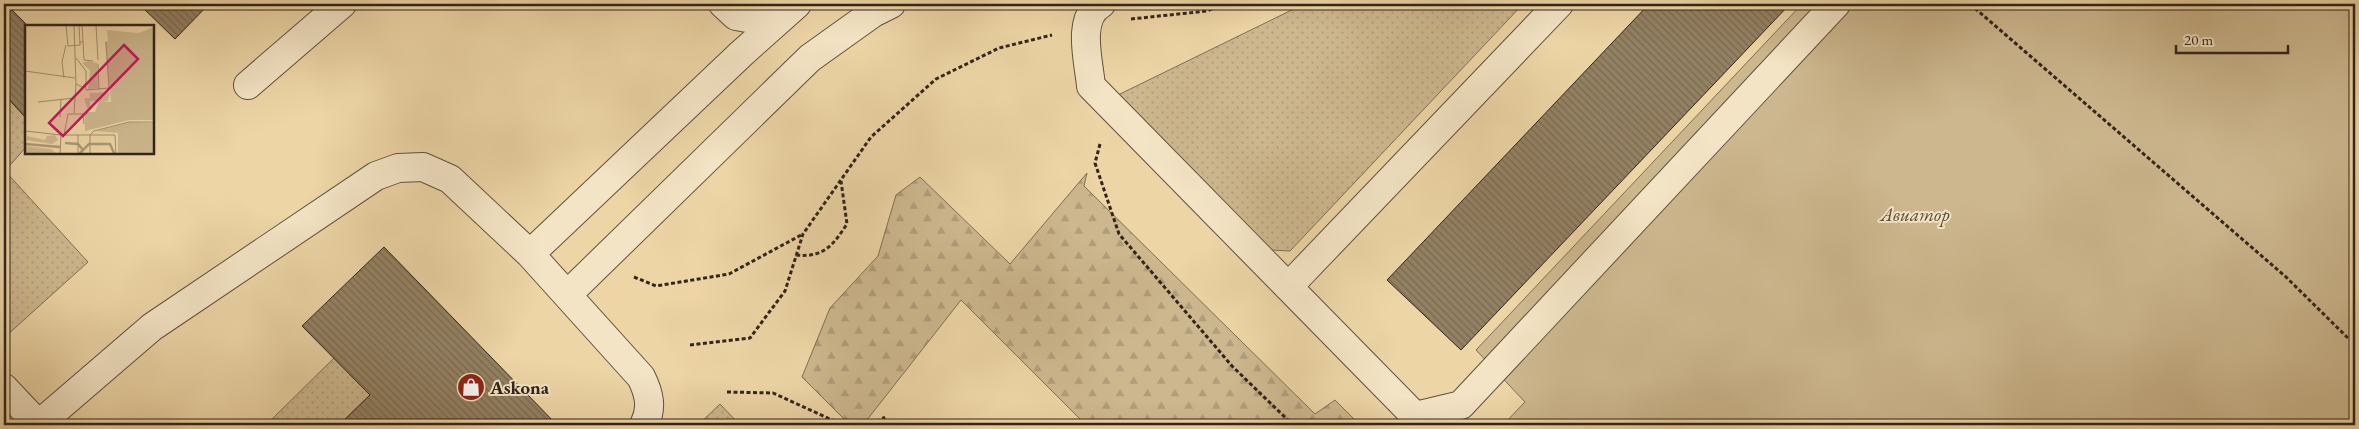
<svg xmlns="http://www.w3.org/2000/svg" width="2359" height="429" viewBox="0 0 2359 429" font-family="'EB Garamond',serif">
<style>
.grass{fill:url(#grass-dots);stroke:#7f6e54}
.forest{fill:url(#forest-firs);stroke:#7f6e54}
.green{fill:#cdb78e;stroke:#7f6e54}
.building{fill:url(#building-back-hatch);stroke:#31251a}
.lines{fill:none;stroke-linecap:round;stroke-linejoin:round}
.minor-casing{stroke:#60513d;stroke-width:30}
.path{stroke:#31251a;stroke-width:3;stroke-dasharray:4 2.5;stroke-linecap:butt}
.minor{stroke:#f3e4c5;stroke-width:28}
.labels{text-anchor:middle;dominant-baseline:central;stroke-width:4;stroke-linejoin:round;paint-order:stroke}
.park-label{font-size:19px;font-style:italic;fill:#584a37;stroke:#f3e4c5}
.poi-label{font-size:19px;font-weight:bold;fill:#31251a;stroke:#f3e4c5;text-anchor:start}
.inset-river{fill:none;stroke:#ad9976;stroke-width:2.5}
.inset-road{fill:none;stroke:#a28f6e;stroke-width:1}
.view{fill:#c2185b;fill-opacity:0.15;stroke:#c2185b;stroke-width:2.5}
.inset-edge{fill:none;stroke:#31251a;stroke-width:2.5}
</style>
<defs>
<pattern id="grass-dots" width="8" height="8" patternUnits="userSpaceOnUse" patternTransform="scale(1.25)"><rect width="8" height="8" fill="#cdb78e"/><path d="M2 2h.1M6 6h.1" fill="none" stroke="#b09d7a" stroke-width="1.8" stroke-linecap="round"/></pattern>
<pattern id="forest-firs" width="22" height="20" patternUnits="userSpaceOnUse" patternTransform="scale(1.25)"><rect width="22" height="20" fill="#cdb78e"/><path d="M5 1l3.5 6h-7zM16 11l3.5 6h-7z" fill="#b09d7a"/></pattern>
<pattern id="building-back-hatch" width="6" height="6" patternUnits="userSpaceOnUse" patternTransform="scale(1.25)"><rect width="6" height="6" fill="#938163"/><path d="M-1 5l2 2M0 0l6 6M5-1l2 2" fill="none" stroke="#796951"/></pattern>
</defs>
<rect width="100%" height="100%" fill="#edd5a6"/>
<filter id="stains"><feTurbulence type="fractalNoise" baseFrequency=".004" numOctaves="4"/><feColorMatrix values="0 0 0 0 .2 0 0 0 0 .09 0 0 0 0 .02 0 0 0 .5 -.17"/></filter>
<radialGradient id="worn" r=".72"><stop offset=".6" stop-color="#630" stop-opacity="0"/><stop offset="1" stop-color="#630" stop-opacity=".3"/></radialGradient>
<path class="grass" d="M1304 4H1523L1290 251 1271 250 1118 95Z
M4 94 26 118V147L5 171 88 262 5 337Z
M334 358 370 395 339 425H266Z
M720 404 740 425H698Z"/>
<path class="forest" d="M1087 173 1084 186 1315 414 1335 400 1360 425H1086L961 300 863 425H850L802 377 830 308 878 256 896 195 920 177 1010 264Z"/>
<path class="green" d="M1802 4H2355V425H1503L1525 402 1476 350Z"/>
<path class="building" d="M4 4H6L28 26 26 118 4 94Z
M139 4H209L175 39Z
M1649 4H1790L1461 350 1387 280Z
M384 247 524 391 557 425H339L370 395 302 326Z"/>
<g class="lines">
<g class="minor-casing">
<path id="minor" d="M723 4 736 16 775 23
M1101 4C1076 18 1089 62 1091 86L1415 416 1461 405 1836 4
M248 85 342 4
M530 254 741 54 797 4
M1288 287 1559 4
M568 294 810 58 873 13 891 4
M4 388 39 425
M38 425 152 327 376 176 398 168 423 167 450 179 530 254 641 377C649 393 653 408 644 425"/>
</g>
<path class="path" d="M1970 4 2286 277 2355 345
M1131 19 1207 11 1224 4
M1100 144 1095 163 1119 234 1232 366 1293 425
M796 255C824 258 833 245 847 224L841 181
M634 277 656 286 729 274 803 234
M690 345 750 338 785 291 803 234 871 137 936 79 999 48 1052 35
M727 392 773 393 843 425
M871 425 885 417"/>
<use href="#minor" class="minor"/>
</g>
<defs>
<g id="shop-disc" transform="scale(1.4375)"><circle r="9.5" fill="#8f2418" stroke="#f3e4c5"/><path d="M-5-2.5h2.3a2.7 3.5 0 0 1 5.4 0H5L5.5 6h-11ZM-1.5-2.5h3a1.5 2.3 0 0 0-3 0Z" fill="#fff"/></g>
</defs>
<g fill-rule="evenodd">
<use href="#shop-disc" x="471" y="387"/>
</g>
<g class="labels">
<g class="park-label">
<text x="1915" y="214">Авиатор</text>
</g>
<g class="poi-label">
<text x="490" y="387">Askona</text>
</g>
</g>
<g transform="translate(25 25)">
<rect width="129" height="129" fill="#edd5a6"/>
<path d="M64 36 72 38 73 63 63 64 65 45 57 38ZM60 87H70L81 95H104L60 106ZM104 97 129 98V129H93V108L72 106ZM30 110 33 115 27 119 1 115 2 111 20 115 22 111ZM0 121 26 124 32 129H0Z" fill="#cdb78e"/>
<path d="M85 67 83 76H65V83H62L59 73H65L64 68Z" fill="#cdb78e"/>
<path d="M129 2V95H81L70 87 74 76 86 77 80 17 83 16 82 5 114 8Z" fill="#cdb78e"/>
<path class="inset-river" d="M40 118 53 119 58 125M0 119 35 122M54 129 64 119H85L89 128"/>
<path class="inset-road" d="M41 0 43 21 55 20 54 0M49 0 51 59 57 62 61 58V46L51 33M57 0 58 17M71 0 73 35M55 17H58L59 35 68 36M73 39 74 65M0 46 50 53M39 53 37 37 41 20M60 60 61 65 84 63 81 17M13 77 49 73M49 88 51 59M35 92 36 75M0 106 36 110M39 110 43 89H58L59 99M35 129 36 110H90L91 129M53 129V110M65 129V110L69 106 104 97H129"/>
<path class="view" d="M99 20 113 34 38 111 24 98Z"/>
<rect width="129" height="129" class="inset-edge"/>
</g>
<rect width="2359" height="429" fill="none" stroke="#edd5a6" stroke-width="20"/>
<rect x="5" y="5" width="2349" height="419" fill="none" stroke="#31251a" stroke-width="2.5"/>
<rect x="10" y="10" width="2339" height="409" fill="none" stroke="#31251a"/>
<path d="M2176 45v8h112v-8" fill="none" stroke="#31251a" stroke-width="2.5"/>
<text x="2184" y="45" font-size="15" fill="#31251a" stroke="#f3e4c5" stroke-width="4" paint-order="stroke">20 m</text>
<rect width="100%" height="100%" filter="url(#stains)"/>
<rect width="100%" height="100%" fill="url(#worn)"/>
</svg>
